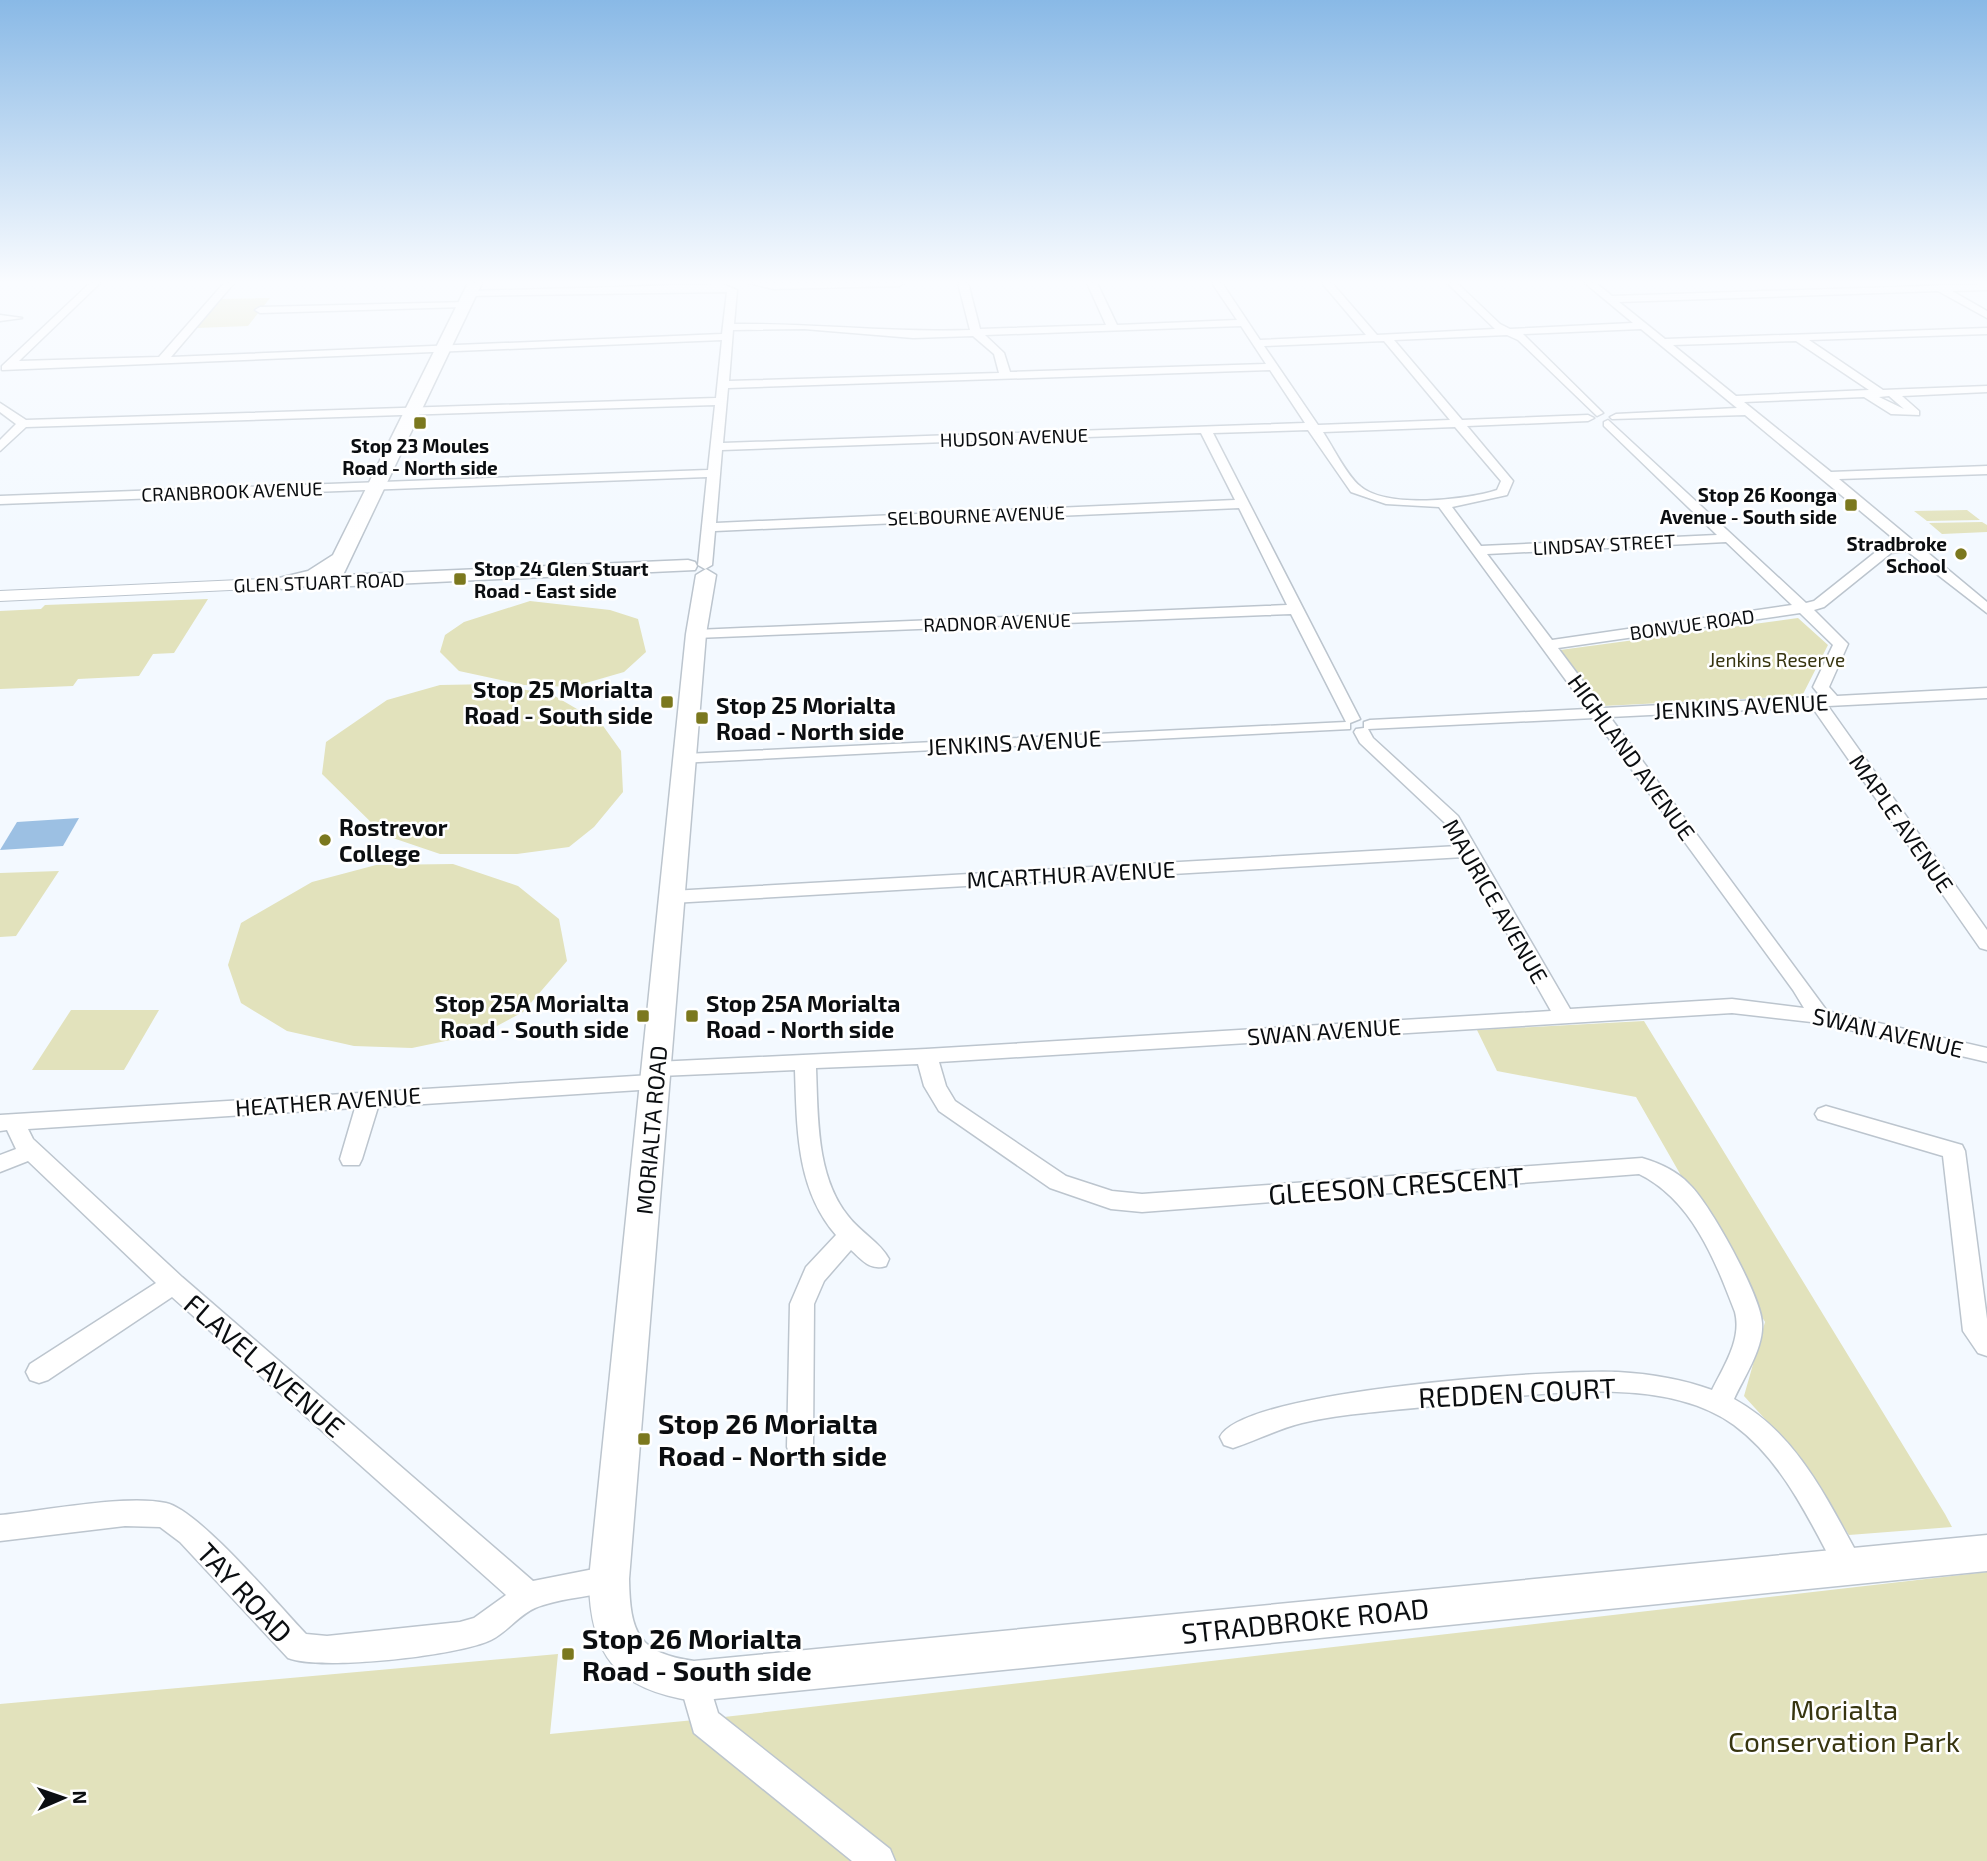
<svg xmlns="http://www.w3.org/2000/svg" width="1987" height="1861" viewBox="0 0 1987 1861" font-family="'Exo 2',sans-serif">
<style>
.green{fill:#e2e2bc}
.water{fill:#9cc0e3}
.lines{fill:none;stroke-linecap:round;stroke-linejoin:round}
.minor-casing{stroke:#bcc5ce;stroke-width:3}
.tertiary-casing{stroke:#bcc5ce;stroke-width:2}
.secondary-casing{stroke:#bcc5ce;stroke-width:3}
.minor{fill:#fff;fill-rule:evenodd}
.tertiary{fill:#fff;fill-rule:evenodd}
.secondary{fill:#fff;fill-rule:evenodd}
.poi-dot{fill:#7b781e;stroke:#fff;stroke-width:2.5}
.labels{text-anchor:middle;dominant-baseline:central;stroke-width:5;stroke-linejoin:round;paint-order:stroke}
.far-street-label{font-size:19px;fill:#0b0e11;stroke:#fff}
.far-poi-label{font-size:19px;font-weight:bold;fill:#0b0e11;stroke:#fff;text-anchor:end}
.far-park-label{font-size:19px;fill:#373510;stroke:#fff}
.poi-label{font-size:23px;font-weight:bold;fill:#0b0e11;stroke:#fff;text-anchor:start}
.street-label{font-size:23px;fill:#0b0e11;stroke:#fff}
.near-street-label{font-size:28px;fill:#0b0e11;stroke:#fff}
.near-poi-label{font-size:28px;font-weight:bold;fill:#0b0e11;stroke:#fff;text-anchor:start}
.near-park-label{font-size:28px;fill:#373510;stroke:#fff}
</style>
<rect width="100%" height="100%" fill="#f3f9ff"/>
<path class="green" d="M270 298 248 326 197 328 221 299Z
M1967 510 1980 520 1927 521 1914 511Z
M1982 522 1987 525V532L1942 534 1929 523Z
M208 599 174 653 153 654 139 676 78 679 73 686 0 689V611L41 609 45 605Z
M530 601 610 610 638 619 646 652 624 672 572 687 524 685 459 671 440 652 445 635 464 622Z
M1798 618 1828 645 1802 696 1603 706 1560 650Z
M495 684 553 695 601 723 621 751 623 792 594 827 569 847 517 854H440L384 835 322 774 326 742 387 700 440 685Z
M453 864 518 886 559 919 567 961 523 1012 484 1033 412 1048 354 1046 287 1031 241 1003 228 965 241 923 312 882 376 865Z
M59 871 16 936 0 937V873Z
M71 1010H159L124 1070H32Z
M1644 1021 1945 1514 1952 1527 1849 1535 1797 1454 1744 1396 1765 1322 1636 1097 1497 1071 1477 1030Z
M1987 1572V1861H0V1704L558 1654 550 1734 715 1718Z"/>
<path class="water" d="M79 818 63 846 0 850 17 822Z"/>
<g class="lines">
<g class="minor-casing">
<path id="minor" d="M90 283H100L19 361 159 357 224 283H234L171 357 722 334 727 292 466 296 469 291 722 284 737 290 734 324C813 323 891 333 970 330L958 283H968L980 329 1106 325 1087 283H1097L1117 325 1237 320 1212 283H1222L1260 340 1366 335 1322 283H1332L1377 335 1495 329 1447 283H1457L1500 324 1510 329 1633 323 1585 283H1596L1612 296 1987 284V290L1952 291 1987 311V318L1938 291 1619 302 1665 339 1987 328V334L1809 340 1883 390 1987 386V392L1902 396 1919 411V415L1891 414 1864 397 1744 402 1831 472 1987 466V474L1839 479 1987 602V613L1907 551 1891 553 1824 607 1814 610 1848 644 1829 687 1837 696 1987 688V698L1828 706 1987 930V950L1980 948 1812 707 1610 717 1827 1011 1987 1048V1062L1820 1023 1732 1013 939 1062 946 1086 955 1101 1066 1176 1112 1191 1142 1194 1642 1158C1659 1163 1677 1171 1689 1184 1709 1202 1761 1296 1762 1323 1764 1348 1744 1377 1734 1399 1796 1433 1826 1497 1859 1557L1863 1566 1859 1575 1849 1579 1839 1575C1810 1522 1784 1462 1734 1425 1659 1370 1519 1397 1433 1406 1390 1411 1345 1413 1302 1423 1278 1429 1257 1440 1233 1448L1224 1445 1220 1437C1243 1389 1560 1369 1618 1372 1651 1374 1682 1379 1712 1390 1724 1366 1742 1339 1735 1312 1715 1260 1692 1200 1639 1174L1142 1212 1111 1209 1050 1188 939 1111 924 1086 918 1064 816 1068C818 1117 816 1176 848 1216 860 1232 880 1242 889 1259L886 1266C870 1271 862 1260 851 1250L824 1281 814 1304 813 1447 810 1455 800 1459 790 1455 787 1447 790 1304 806 1267 836 1235C796 1189 797 1128 795 1070L660 1076 666 1082 663 1087 655 1089 378 1107 362 1159 359 1165H343L340 1159 355 1108 28 1129 33 1139 182 1277 533 1581 609 1566 619 1570 623 1579 619 1588 609 1592C586 1597 556 1599 535 1608 519 1615 507 1632 491 1640 458 1656 321 1671 288 1658L180 1542 160 1527 125 1526 0 1541V1515C43 1511 126 1494 166 1503 199 1510 279 1606 306 1634L327 1636 460 1622 474 1618 506 1595 172 1297 48 1380 39 1383 30 1380 26 1372 30 1364 156 1283 28 1161 0 1172V1155L16 1149 7 1130 0 1131V1115L651 1075 645 1069 648 1064 656 1062 926 1049 1551 1011 1464 857 672 903 663 897 672 891 1458 846 1445 823 1360 743 1354 732 1356 729 1364 728V722L1370 720 1587 709 1439 507 1386 504 1351 492 1308 430 1213 433 1360 719 1350 723V729L679 763 677 759 685 754 1346 722 1291 614 696 638 689 634 696 630 1287 605 1239 508 715 531 712 565 705 569 698 565 707 477 0 504V496L708 470 715 405 26 427 0 451V440L16 424 0 412V403L26 420 716 398 722 340 2 370V366ZM1241 326 1266 364 1010 372 1004 353 985 335ZM804 329 913 338 973 336 994 354 999 373 729 381 733 330ZM1641 329 1737 408 1616 414 1610 417 1612 419 1745 415 1900 544 1882 547 1814 601 1806 603 1608 420 1604 422V426L1717 535 1481 546 1452 507 1507 495 1513 481 1467 426 1588 421 1594 418 1588 415 1462 420 1394 340 1507 335 1518 340 1597 416 1603 413 1601 411 1523 334ZM1384 341 1450 420 1318 425 1264 346ZM1796 341 1869 390 1736 396 1673 345ZM1270 370 1305 423 723 443 728 388ZM1889 396 1904 409 1879 397ZM1455 427 1501 481 1497 490C1467 500 1386 509 1360 486 1347 476 1333 447 1323 432ZM1201 433 1235 500 716 523 722 450ZM1726 542 1792 605 1552 640 1487 554ZM1800 613 1833 645 1813 687 1821 697 1603 708 1558 648ZM1594 718 1793 990 1804 1008 1732 999 1570 1009 1458 816 1373 738 1368 729Z
M749 283H904L899 286 773 289Z
M468 302 464 307 260 313 255 310 260 307Z
M0 315 22 318 0 321Z
M1826 1106 1962 1145 1965 1151 1987 1319V1356L1978 1353 1963 1331 1943 1156 1818 1119 1815 1114 1818 1109Z
M694 1666 705 1671 718 1713 890 1849 895 1861H852L694 1733 679 1681 683 1671Z"/>
</g>
<g class="tertiary-casing">
<path id="tertiary" d="M330 576 338 581 336 585 0 601V591Z"/>
</g>
<g class="secondary-casing">
<path id="secondary" d="M468 283H482L343 575 688 560 695 562 697 566 695 570 330 587 323 585 321 579 282 589 275 587 272 583 275 579 308 571 333 555Z
M706 569 716 575 706 634 629 1579C630 1633 638 1653 694 1661L1987 1535V1571L694 1701C617 1689 590 1657 589 1579L686 634 696 575Z"/>
</g>
<use href="#minor" class="minor"/>
<use href="#tertiary" class="tertiary"/>
<use href="#secondary" class="secondary"/>
</g>
<linearGradient id="sky" x2="0" y2="1"><stop stop-color="#89b9e6"/><stop offset="0.52" stop-color="#fafcff"/><stop offset="1" stop-color="#fafcff" stop-opacity="0"/></linearGradient>
<rect width="1987" height="543" fill="url(#sky)"/>
<g class="poi-dot">
<rect x="413" y="416" width="14" height="14" rx="3.5"/>
<rect x="1844" y="498" width="14" height="14" rx="3.5"/>
<circle cx="1961" cy="554" r="7"/>
<rect x="453" y="572" width="14" height="14" rx="3.5"/>
<rect x="660" y="695" width="14" height="14" rx="3.5"/>
<rect x="695" y="711" width="14" height="14" rx="3.5"/>
<circle cx="325" cy="840" r="7"/>
<rect x="636" y="1009" width="14" height="14" rx="3.5"/>
<rect x="685" y="1009" width="14" height="14" rx="3.5"/>
<rect x="637" y="1432" width="14" height="14" rx="3.5"/>
<rect x="561" y="1647" width="14" height="14" rx="3.5"/>
</g>
<g class="labels">
<g class="far-street-label">
<text transform="translate(1014 437) rotate(-2)">HUDSON AVENUE</text>
<text transform="translate(232 491) rotate(-2)">CRANBROOK AVENUE</text>
<text transform="translate(976 515) rotate(-2)">SELBOURNE AVENUE</text>
<text transform="translate(1604 544) rotate(-3)">LINDSAY STREET</text>
<text transform="translate(319 582) rotate(-2)">GLEN STUART ROAD</text>
<text transform="translate(997 622) rotate(-2)">RADNOR AVENUE</text>
<text transform="translate(1692 624) rotate(-8)">BONVUE ROAD</text>
</g>
<g class="far-poi-label">
<text x="420" y="445" text-anchor="middle">Stop 23 Moules<tspan x="420" dy="22">Road - North side</tspan></text>
<text x="1837" y="494">Stop 26 Koonga<tspan x="1837" dy="22">Avenue - South side</tspan></text>
<text x="1947" y="543">Stradbroke<tspan x="1947" dy="22">School</tspan></text>
<text x="474" y="568" text-anchor="start">Stop 24 Glen Stuart<tspan x="474" dy="22">Road - East side</tspan></text>
</g>
<g class="far-park-label">
<text x="1777" y="659">Jenkins Reserve</text>
</g>
<g class="poi-label">
<text x="653" y="689" text-anchor="end">Stop 25 Morialta<tspan x="653" dy="26">Road - South side</tspan></text>
<text x="716" y="705">Stop 25 Morialta<tspan x="716" dy="26">Road - North side</tspan></text>
<text x="339" y="827">Rostrevor<tspan x="339" dy="26">College</tspan></text>
<text x="629" y="1003" text-anchor="end">Stop 25A Morialta<tspan x="629" dy="26">Road - South side</tspan></text>
<text x="706" y="1003">Stop 25A Morialta<tspan x="706" dy="26">Road - North side</tspan></text>
</g>
<g class="street-label">
<text transform="translate(1741 706) rotate(-3)">JENKINS AVENUE</text>
<text transform="translate(1014 742) rotate(-3)">JENKINS AVENUE</text>
<text transform="translate(1632 757) rotate(54)">HIGHLAND AVENUE</text>
<text transform="translate(1902 823) rotate(55)">MAPLE AVENUE</text>
<text transform="translate(1071 874) rotate(-3)">MCARTHUR AVENUE</text>
<text transform="translate(1496 901) rotate(60)">MAURICE AVENUE</text>
<text transform="translate(1324 1031) rotate(-4)">SWAN AVENUE</text>
<text transform="translate(1888 1032) rotate(13)">SWAN AVENUE</text>
<text transform="translate(328 1101) rotate(-4)">HEATHER AVENUE</text>
<text transform="translate(651 1130) rotate(-85)">MORIALTA ROAD</text>
</g>
<g class="near-street-label">
<text transform="translate(1396 1185) rotate(-4)">GLEESON CRESCENT</text>
<text transform="translate(265 1365) rotate(41)">FLAVEL AVENUE</text>
<text transform="translate(1517 1392) rotate(-3)">REDDEN COURT</text>
<text transform="translate(245 1592) rotate(47)">TAY ROAD</text>
<text transform="translate(1305 1620) rotate(-6)">STRADBROKE ROAD</text>
</g>
<g class="near-poi-label">
<text x="658" y="1423">Stop 26 Morialta<tspan x="658" dy="32">Road - North side</tspan></text>
<text x="582" y="1638">Stop 26 Morialta<tspan x="582" dy="32">Road - South side</tspan></text>
</g>
<g class="near-park-label">
<text x="1844" y="1709">Morialta<tspan x="1844" dy="32">Conservation Park</tspan></text>
</g>
</g>
<g transform="translate(63 1798) rotate(88)" stroke="#ffffff" stroke-width="5" paint-order="stroke">
<path d="M0-5L12 26L0 18L-12 26Z" fill="#0b0e11"/>
<text y="-10" font-size="19" font-weight="bold" text-anchor="middle" fill="#0b0e11">N</text>
</g>
</svg>
